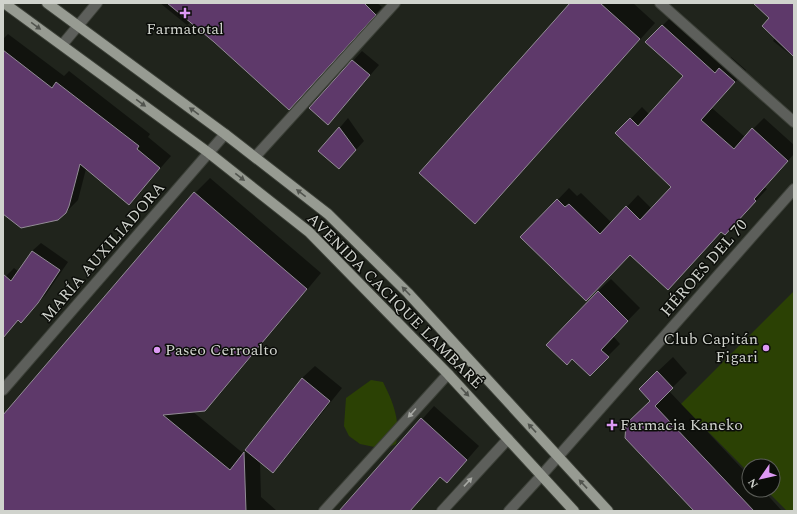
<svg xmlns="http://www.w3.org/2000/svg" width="797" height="514" viewBox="0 0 797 514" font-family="Spectral,serif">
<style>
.green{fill:#2b4104}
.shadow{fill:#0007}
.building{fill:#5e396a;stroke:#938c96}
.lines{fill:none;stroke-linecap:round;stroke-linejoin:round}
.service-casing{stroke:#3c4038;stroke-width:12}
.minor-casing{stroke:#3c4038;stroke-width:12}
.tertiary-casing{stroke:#3c4038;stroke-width:12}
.primary-casing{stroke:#3c4038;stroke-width:12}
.service{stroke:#5d5f5b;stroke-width:10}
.minor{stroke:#5d5f5b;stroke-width:10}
.tertiary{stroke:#5d5f5b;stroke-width:10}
.primary{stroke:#979b92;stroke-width:10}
.oneway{fill:#51544e}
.oneway2{fill:#a8aaa5}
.poi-dot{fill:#dd99f4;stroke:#0b0d09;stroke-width:1.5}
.labels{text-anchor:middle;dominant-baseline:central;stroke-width:3;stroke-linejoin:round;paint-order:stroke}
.poi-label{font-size:16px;fill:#d0d3cd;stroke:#0b0d09;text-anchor:start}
.street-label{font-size:16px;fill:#d0d3cd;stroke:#0b0d09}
</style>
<rect width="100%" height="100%" fill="#20241c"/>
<path class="green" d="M794 291V511H787L766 490H773V466H749V473L681 404Z
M371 380 383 382C393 402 401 421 396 444L384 449 360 444 349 436 344 426 346 398Z"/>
<path class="shadow" d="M160 3H377L382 7 289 109 191 22 187 25Z
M572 3H633L655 23 475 222Z
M754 3H794V53L792 56 773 41 775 38 771 18Z
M674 14 727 62 731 57 746 70 712 108 745 137 764 118 794 145V154L764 187 767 189 725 234 722 231 630 254 522 237 569 188 577 196 581 193 612 223 638 195 652 209 672 187 617 133 642 107 649 114 684 76 662 26Z
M8 34 64 76 69 71 150 134 148 137 171 156 129 204 86 169 78 200 66 212 3 213V39Z
M362 51 379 65 328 124 310 108Z
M348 118 364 141 339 168 320 151Z
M210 178 321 273 220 394 204 410 192 411 244 454 302 378 315 366 342 388 285 459 273 472 260 461 261 497 277 511H3V417L195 193Z
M41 243 68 262 46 294 29 314 21 322 18 320 3 337V279L14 268 19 272 32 251Z
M611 279 640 308 613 336 620 344 590 374 598 291Z
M673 357 687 373 669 391 749 476V490H763L782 511H696L651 401 655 374Z
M434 406 479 446 459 469 447 482 441 477 410 511H340Z"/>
<path class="building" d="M167 3H364L376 15 289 110 214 42Z
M570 3H600L640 39 475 224 419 173Z
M753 3H794V57L762 26 769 18Z
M662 25 715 73 719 68 735 82 701 120 734 149 752 128 788 161 754 199 756 201 725 235 721 232 668 290 630 255 586 301 520 237 557 199 565 207 569 204 600 234 626 206 640 220 671 187 615 133 630 118 638 126 683 76 645 42Z
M3 50 52 88 56 82 139 146 137 149 160 168 129 205 80 164 69 206 66 213 58 220 21 228 3 214Z
M352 60 370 75 328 125 309 108Z
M339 127 356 150 339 169 318 151Z
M194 192 307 289 205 411 163 415 230 470 244 452 246 511H3V415Z
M32 251 60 270 38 303 21 323 18 320 3 338V274L11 281Z
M598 291 628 321 601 350 609 357 590 376 572 359 567 365 546 345Z
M657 371 673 388 655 406 754 511H694L625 438 626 424 650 401 639 389Z
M302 378 330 401 273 473 245 450Z
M421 418 467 460 447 483 440 477 410 511H339Z"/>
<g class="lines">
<g class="service-casing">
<path id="service" d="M255 157 395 3
M324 511 448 374
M442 511 508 439"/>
</g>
<g class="minor-casing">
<path id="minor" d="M660 3 794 122
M3 390 225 134
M509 511 541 476"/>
</g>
<g class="tertiary-casing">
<path id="tertiary" d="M62 45 97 3
M541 476 794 189"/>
</g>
<g class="primary-casing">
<path id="primary" d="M4 3 209 153 309 232 448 374 574 511
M47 3 225 134 328 214 408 293 608 511"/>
</g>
<use href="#service" class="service"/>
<use href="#minor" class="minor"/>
<use href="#tertiary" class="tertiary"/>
<use href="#primary" class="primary"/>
</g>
<defs><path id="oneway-solid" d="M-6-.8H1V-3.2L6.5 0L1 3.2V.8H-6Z"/></defs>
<g class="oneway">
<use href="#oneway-solid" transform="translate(36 26) rotate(36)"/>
<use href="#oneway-solid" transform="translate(141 103) rotate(36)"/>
<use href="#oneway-solid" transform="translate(194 111) rotate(-144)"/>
<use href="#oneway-solid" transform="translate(240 177) rotate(38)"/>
<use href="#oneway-solid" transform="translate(301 193) rotate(-142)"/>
<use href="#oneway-solid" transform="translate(406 291) rotate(-134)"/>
<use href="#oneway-solid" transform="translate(465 392) rotate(47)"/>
<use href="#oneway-solid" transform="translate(532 428) rotate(-133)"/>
<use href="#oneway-solid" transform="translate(583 484) rotate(-133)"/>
</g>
<g class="oneway2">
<use href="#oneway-solid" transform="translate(412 413) rotate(132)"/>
<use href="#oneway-solid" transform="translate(468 482) rotate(-47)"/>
</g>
<g class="poi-dot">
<path d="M183 7h4v4h4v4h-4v4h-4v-4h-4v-4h4z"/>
<circle cx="766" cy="348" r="4"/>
<circle cx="157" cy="350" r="4"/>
<path d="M610 419h4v4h4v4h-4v4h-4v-4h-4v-4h4z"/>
</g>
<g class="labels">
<g class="poi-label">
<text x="185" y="29" text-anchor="middle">Farmatotal</text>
<text x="758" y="339" text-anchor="end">Club Capitán<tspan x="758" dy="18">Figari</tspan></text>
<text x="165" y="350">Paseo Cerroalto</text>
<text x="620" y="425">Farmacia Kaneko</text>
</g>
<g class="street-label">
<text transform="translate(103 252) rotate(-49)">MARÍA AUXILIADORA</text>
<text transform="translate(704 268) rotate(-49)">HÉROES DEL 70</text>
<text transform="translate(395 301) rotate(45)">AVENIDA CACIQUE LAMBARÉ</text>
</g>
</g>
<rect width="797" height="514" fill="none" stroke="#d0d3cd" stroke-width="8"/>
<g transform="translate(761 478) rotate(236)"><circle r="19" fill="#0b0d09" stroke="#5a5c57"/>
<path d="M0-3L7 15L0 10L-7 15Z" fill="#dd99f4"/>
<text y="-6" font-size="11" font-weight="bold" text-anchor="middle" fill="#d0d3cd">N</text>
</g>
</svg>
